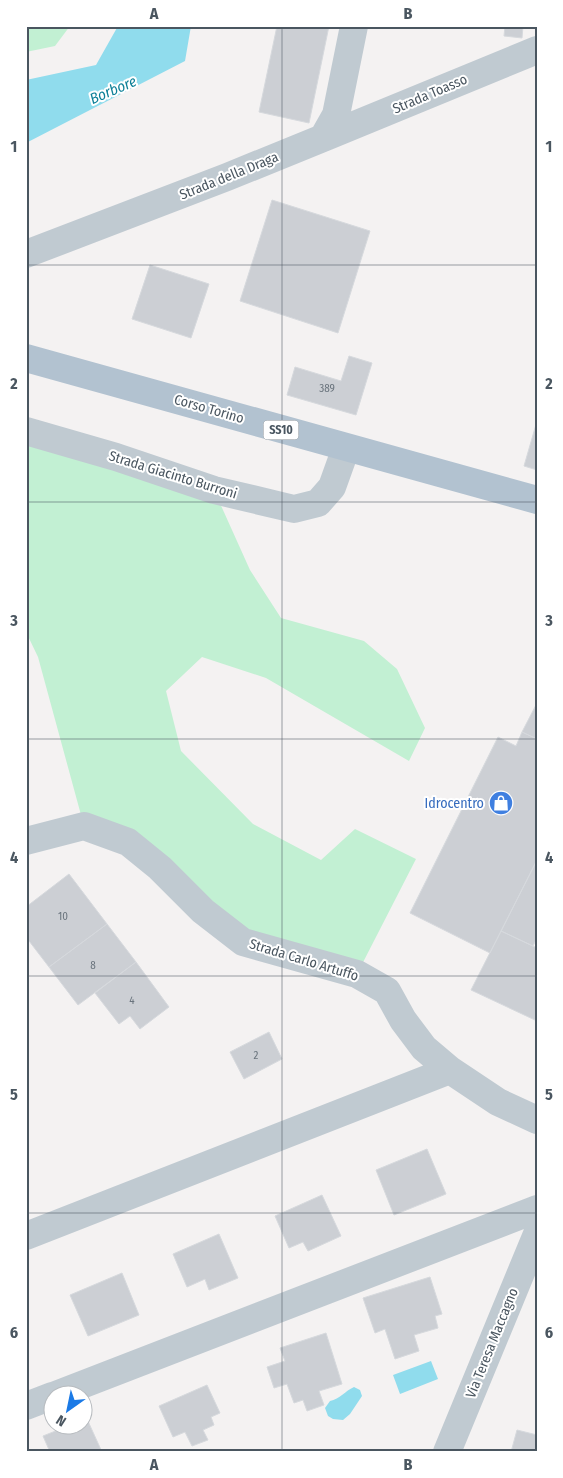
<svg xmlns="http://www.w3.org/2000/svg" width="563" height="1478" viewBox="0 0 563 1478" font-family="'Fira Sans Condensed',sans-serif">
<style>
.green{fill:#c2f0d3}
.water{fill:#90dced}
.building{fill:#cccfd4;stroke:#d6d9dd}
.lines{fill:none;stroke-linecap:round;stroke-linejoin:round}
.minor{stroke:#c0cad1;stroke-width:28}
.major{stroke:#b2c2d0;stroke-width:28}
.grid{fill:none;stroke:#4a5660;stroke-width:1;stroke-opacity:0.55}
.labels{text-anchor:middle;dominant-baseline:central;stroke-width:4;stroke-linejoin:round;paint-order:stroke}
.number-label{font-size:11px;fill:#6a747d}
.shield{fill:#fff;stroke:#808990;stroke-width:1}
.shield-label{font-size:12px;font-weight:bold;fill:#4a5660}
.street-label{font-size:14px;fill:#4a5660;stroke:#fff}
.shop-label{font-size:14px;fill:#366cbe;stroke:#fff;text-anchor:end}
.water-label{font-size:15px;font-style:italic;fill:#0e8098;stroke:#fff}
.neatline{fill:none;stroke:#4a5660;stroke-width:2}
.grid-label{font-size:16px;text-anchor:middle;font-weight:bold;fill:#4a5660}
</style>
<rect width="100%" height="100%" fill="#f4f2f2"/>
<path class="green" d="M26 26H70L55 46 26 52Z
M26 431 214 490 250 570 281 618 364 641 397 669 425 728 409 761 266 678 202 657 166 691 181 751 253 824 321 860 355 829 416 859 357 974 243 942 84 826 38 657 26 632Z"/>
<path class="water" d="M118 26H191L185 61 26 143V80L96 65Z
M431 1361 438 1379 400 1394 393 1375Z
M354 1387 360 1390 362 1396 350 1414 343 1420 333 1419 328 1416 325 1408 330 1401C340 1399 345 1391 354 1387Z"/>
<path class="building" d="M277 26H329L309 123 259 112Z
M505 26H523L522 38 504 36Z
M272 200 370 231 338 333 240 301Z
M150 265 209 284 191 338 132 319Z
M349 356 372 363 356 415 287 395 295 367 341 381Z
M537 421V470L524 466Z
M537 703V739L522 732Z
M522 732 537 739V860L490 953 410 913 498 737 516 746Z
M537 860V938L533 946 501 931Z
M69 874 107 924 49 967 26 937V907Z
M107 924 136 962 78 1005 49 967Z
M501 931 537 948V1021L471 990Z
M136 962 169 1007 140 1029 130 1016 119 1024 95 993Z
M269 1032 282 1059 244 1079 230 1052Z
M427 1149 446 1194 394 1215 376 1170Z
M322 1195 341 1236 308 1251 303 1242 289 1248 275 1216Z
M219 1234 238 1278 209 1290 205 1279 187 1287 173 1254Z
M122 1273 139 1315 88 1336 70 1295Z
M430 1277 442 1314 435 1316 438 1328 414 1335 419 1351 395 1359 385 1329 375 1333 363 1298Z
M326 1333 342 1384 319 1391 324 1405 307 1411 303 1400 294 1403 287 1384 274 1388 267 1367 285 1361 280 1348Z
M207 1385 220 1413 211 1417 214 1425 203 1430 208 1440 192 1446 185 1432 173 1437 159 1406Z
M82 1408 102 1452H50L43 1436 63 1428 62 1426H82Z
M517 1430 537 1435V1452H511Z"/>
<g class="lines">
<path class="minor" d="M323 138 537 50
M26 254 227 177 323 138 336 115 354 26
M26 431 116 457 214 490 294 509 318 503 332 487 346 448
M26 841 84 826 128 842 160 868 203 911 243 942 357 974 387 991 403 1020 424 1048 450 1070 498 1102 537 1120
M26 1236 450 1070
M53 1396 537 1209
M26 1406 52 1396
M447 1452 537 1234"/>
<path class="major" d="M26 358 537 500"/>
</g>
<path class="grid" d="M282 26V1452M26 265H537M26 502H537M26 739H537M26 976H537M26 1213H537"/>
<defs>
<g id="shop-disc" transform="scale(1.25)"><circle r="9.5" fill="#3f7fe0" stroke="#fff"/><path d="M-5-2.5h2.3a2.7 3.5 0 0 1 5.4 0H5L5.5 6h-11ZM-1.5-2.5h3a1.5 2.3 0 0 0-3 0Z" fill="#fff"/></g>
</defs>
<g fill-rule="evenodd">
<use href="#shop-disc" x="501" y="803"/>
</g>
<g class="labels">
<g class="number-label">
<text x="327" y="388">389</text>
<text x="63" y="916">10</text>
<text x="93" y="965">8</text>
<text x="132" y="1000">4</text>
<text x="256" y="1055">2</text>
</g>
<rect class="shield" x="263.5" y="420.5" width="35" height="19" rx="4"/>
<g class="shield-label">
<text x="281" y="430">SS10</text>
</g>
<g class="street-label">
<text transform="translate(430 94) rotate(-23)">Strada Toasso</text>
<text transform="translate(229 176) rotate(-22)">Strada della Draga</text>
<text transform="translate(209 409) rotate(16)">Corso Torino</text>
<text transform="translate(173 475) rotate(17)">Strada Giacinto Burroni</text>
<text transform="translate(304 960) rotate(17)">Strada Carlo Artuffo</text>
<text transform="translate(492 1343) rotate(-68)">Via Teresa Maccagno</text>
</g>
<g class="shop-label">
<text x="484" y="803">Idrocentro</text>
</g>
<g class="water-label">
<text transform="translate(113 90) rotate(-23)">Borbore</text>
</g>
</g>
<rect width="563" height="1478" fill="none" stroke="#ffffff" stroke-width="55"/>
<g transform="translate(68 1410) rotate(213)"><circle r="24" fill="#ffffff" stroke="#b7bbbf"/>
<path d="M0-4L9 19L0 12L-9 19Z" fill="#1b7ae6"/>
<text y="-8" font-size="14" font-weight="bold" text-anchor="middle" fill="#4a5660">N</text>
</g>
<rect x="28" y="28" width="508" height="1422" class="neatline"/>
<g class="grid-label">
<text x="154" y="19">A</text>
<text x="408" y="19">B</text>
<text x="14" y="152">1</text>
<text x="549" y="152">1</text>
<text x="14" y="389">2</text>
<text x="549" y="389">2</text>
<text x="14" y="626">3</text>
<text x="549" y="626">3</text>
<text x="14" y="863">4</text>
<text x="549" y="863">4</text>
<text x="14" y="1100">5</text>
<text x="549" y="1100">5</text>
<text x="14" y="1338">6</text>
<text x="549" y="1338">6</text>
<text x="154" y="1470">A</text>
<text x="408" y="1470">B</text>
</g>
</svg>
